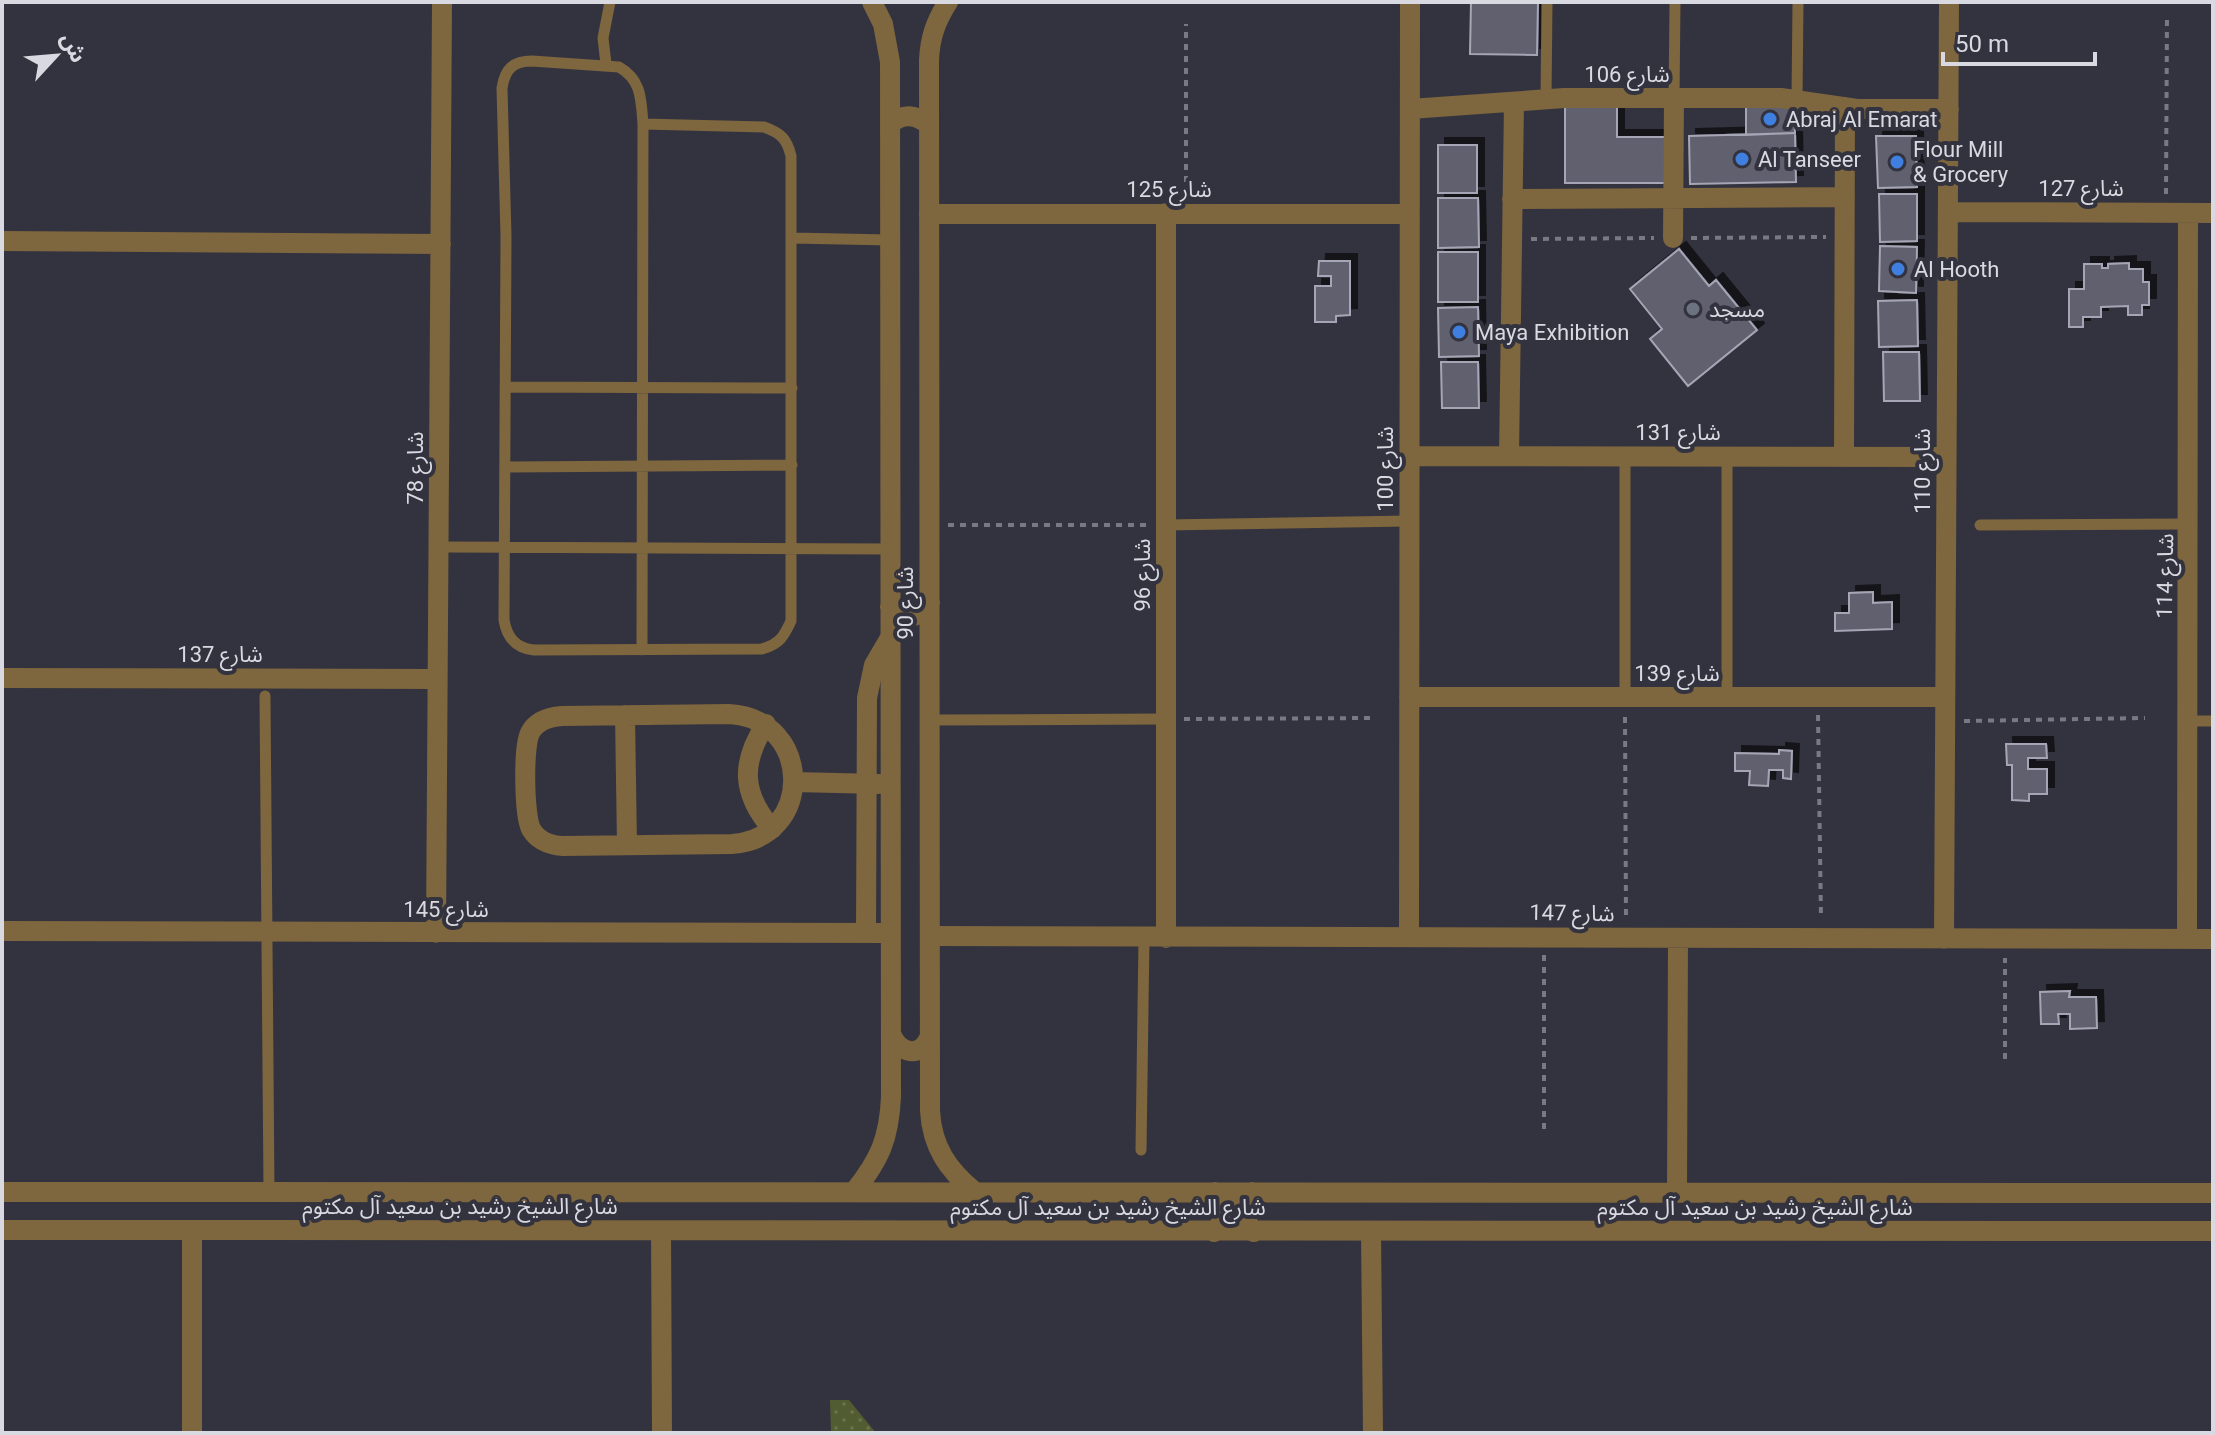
<svg xmlns="http://www.w3.org/2000/svg" width="2215" height="1435" viewBox="0 0 2215 1435" font-family="Roboto,'Noto Sans Arabic',sans-serif">
<style>
.grass{fill:url(#grass-dots)}
.building{fill:#61606e;stroke:#a5a5b5;stroke-width:2;filter:url(#shadow)}
.lines{fill:none;stroke-linecap:round;stroke-linejoin:round}
.path{stroke:#797984;stroke-width:4;stroke-dasharray:6 6;stroke-linecap:butt}
.service{stroke:#7e663e;stroke-width:11}
.minor{stroke:#7e663e;stroke-width:20}
.tertiary{stroke:#7e663e;stroke-width:20}
.shop-dot{fill:#3f7fe0;stroke:#33333f;stroke-width:3}
.worship-dot{fill:#6b7280;stroke:#33333f;stroke-width:3}
.labels{text-anchor:middle;dominant-baseline:central;stroke-width:8;stroke-linejoin:round;paint-order:stroke}
.street-label{font-size:22px;fill:#d9d9e1;stroke:#33333f}
.poi-label{font-size:22px;fill:#d9d9e1;stroke:#33333f;text-anchor:start}
</style>
<defs>
<pattern id="grass-dots" width="8" height="8" patternUnits="userSpaceOnUse" patternTransform="scale(2)"><rect width="8" height="8" fill="#515c30"/><path d="M2 2h.1M6 6h.1" fill="none" stroke="#69734e" stroke-width="1.8" stroke-linecap="round"/></pattern>
<filter id="shadow"><feDropShadow dx="7" dy="-7" stdDeviation="0" flood-color="#0009"/></filter>
</defs>
<rect width="100%" height="100%" fill="#33333f"/>
<path class="grass" d="M830 1400H849L876 1433H831Z"/>
<path class="building" d="M1471 2H1538L1537 55 1470 54Z
M1794 103 1795 133 1746 135V104Z
M1565 104H1617V137H1668V183H1565Z
M1795 133 1796 182 1690 184 1689 136Z
M1876 136H1916L1917 187 1878 188Z
M1438 145H1477V193H1438Z
M1879 194H1917V241L1880 242Z
M1438 198H1478L1479 247 1438 248Z
M1880 246 1917 247 1916 293 1879 291Z
M1679 249 1709 286 1716 280 1757 330 1688 386 1650 339 1662 329 1630 289Z
M1438 252H1478V302H1438Z
M1319 261H1350V315L1336 316V322H1315V286H1331V276H1318Z
M2129 263V269H2143V282H2149V305H2142V315H2128V306L2101 307V317H2083V327H2069V289H2084V264H2102V268H2108V264Z
M1917 300 1918 346 1879 347 1878 301Z
M1478 307 1479 356 1439 357 1438 308Z
M1883 352H1919L1920 401H1884Z
M1441 362H1478L1479 408H1442Z
M1873 592V603L1892 602V629L1835 631V613H1849V593Z
M2006 744H2046L2047 758H2028V769H2047V794H2029V801L2012 800V765H2007Z
M1779 750 1792 751 1791 779 1783 778V770H1769L1768 786 1749 785 1750 771H1735V753L1779 754Z
M2070 991 2069 997H2096L2097 1028 2070 1029V1014H2058L2059 1024H2041L2040 992Z"/>
<g class="lines">
<path class="path" d="M1186 194V24
M2166 194 2167 15
M1691 238 1826 237
M1531 239 1654 238
M948 525H1148
M1818 715 1821 918
M1625 717 1626 920
M1184 719 1374 718
M1964 721 2145 718
M1544 955V1135
M2005 1059V958"/>
<path class="service" d="M606 64 603 38 610 2
M1797 98 1798 2
M1674 99 1675 2
M1546 100 1547 2
M792 238 890 240
M506 387 792 388
M1727 456V697
M506 467 792 465
M1166 525 1409 521
M1980 525 2189 524
M439 547 890 549
M642 650 643 124C641 100 642 80 619 67L532 61C513 61 505 69 502 88L506 236 504 620C507 638 516 648 534 650L762 649C780 644 784 636 791 621V156C787 139 781 133 764 127L643 124
M265 696 269 1192
M1625 697V456
M930 720 1166 719
M2187 721H2213
M1141 1150 1144 938"/>
<path class="minor" d="M1410 109 1564 98H1781L1857 109H1949
M1512 199 1845 197
M1948 212 2213 213
M1166 213V938
M929 214H1409
M1673 238 1674 99
M2 241 441 244
M1409 456 1946 457
M1509 456 1514 102
M1844 456 1845 107
M2 678 437 679
M1409 697H1945
M729 714C812 718 816 838 732 844L563 846C549 845 538 841 531 829 524 815 523 747 530 733 536 721 549 717 562 716Z
M625 715 627 845
M766 724C740 763 742 794 772 829
M794 782 879 784
M2 931 890 933
M436 933 442 2
M866 933 867 698 874 665 891 636
M930 936 2213 939
M1409 936 1410 2
M1944 939 1949 2
M2187 939 2188 213
M1677 1192 1678 939
M192 1230V1433
M661 1231 662 1433
M1371 1231 1373 1433"/>
<path class="tertiary" d="M948 2C936 21 930 37 929 60L930 1111C932 1147 948 1170 975 1192
M890 124C903 113 916 114 929 125
M890 607C905 620 918 620 930 603
M891 1034C900 1054 921 1059 930 1036
M2 1192 2213 1193
M854 1192C880 1159 889 1139 891 1097L890 62 883 24 872 2
M1252 1192 1246 1199 1243 1217 1254 1232
M2 1230 2213 1231
M1214 1232 1226 1217 1227 1207 1215 1192"/>
</g>
<g class="shop-dot">
<circle cx="1770" cy="119" r="8"/>
<circle cx="1742" cy="159" r="8"/>
<circle cx="1897" cy="162" r="8"/>
<circle cx="1898" cy="269" r="8"/>
<circle cx="1459" cy="332" r="8"/>
</g>
<circle class="worship-dot" cx="1693" cy="309" r="8"/>
<g class="labels">
<g class="street-label">
<text x="1627" y="74">شارع 106</text>
<text x="2081" y="188">شارع 127</text>
<text x="1169" y="189">شارع 125</text>
<text x="1678" y="432">شارع 131</text>
<text transform="translate(415 468) rotate(-90)">شارع 78</text>
<text transform="translate(1385 469) rotate(-90)">شارع 100</text>
<text transform="translate(1922 471) rotate(-90)">شارع 110</text>
<text transform="translate(1142 575) rotate(-90)">شارع 96</text>
<text transform="translate(2165 576) rotate(-89)">شارع 114</text>
<text transform="translate(905 603) rotate(-90)">شارع 90</text>
<text x="220" y="654">شارع 137</text>
<text x="1677" y="673">شارع 139</text>
<text x="446" y="909">شارع 145</text>
<text transform="translate(1572 913) rotate(1)">شارع 147</text>
<text x="460" y="1206">شارع الشيخ رشيد بن سعيد آل مكتوم</text>
<text x="1108" y="1207">شارع الشيخ رشيد بن سعيد آل مكتوم</text>
<text x="1755" y="1207">شارع الشيخ رشيد بن سعيد آل مكتوم</text>
</g>
<g class="poi-label">
<text x="1786" y="119">Abraj Al Emarat</text>
<text x="1913" y="149">Flour Mill<tspan x="1913" dy="25">&amp; Grocery</tspan></text>
<text x="1758" y="159">Al Tanseer</text>
<text x="1914" y="269">Al Hooth</text>
<text x="1709" y="309">مسجد</text>
<text x="1475" y="332">Maya Exhibition</text>
</g>
</g>
<rect width="2215" height="1435" fill="none" stroke="#d9d9e1" stroke-width="8"/>
<g transform="translate(56 56) rotate(64)" stroke="#33333f" stroke-width="6" paint-order="stroke">
<path d="M0-6L14 30L0 20L-14 30Z" fill="#d9d9e1"/>
<text y="-12" font-size="22" font-weight="bold" text-anchor="middle" fill="#d9d9e1">ش</text>
</g>
<path d="M1943 52v12h152v-12" fill="none" stroke="#d9d9e1" stroke-width="4"/>
<text x="1955" y="52" font-size="24" fill="#d9d9e1" stroke="#33333f" stroke-width="6" paint-order="stroke">50 m</text>
</svg>
